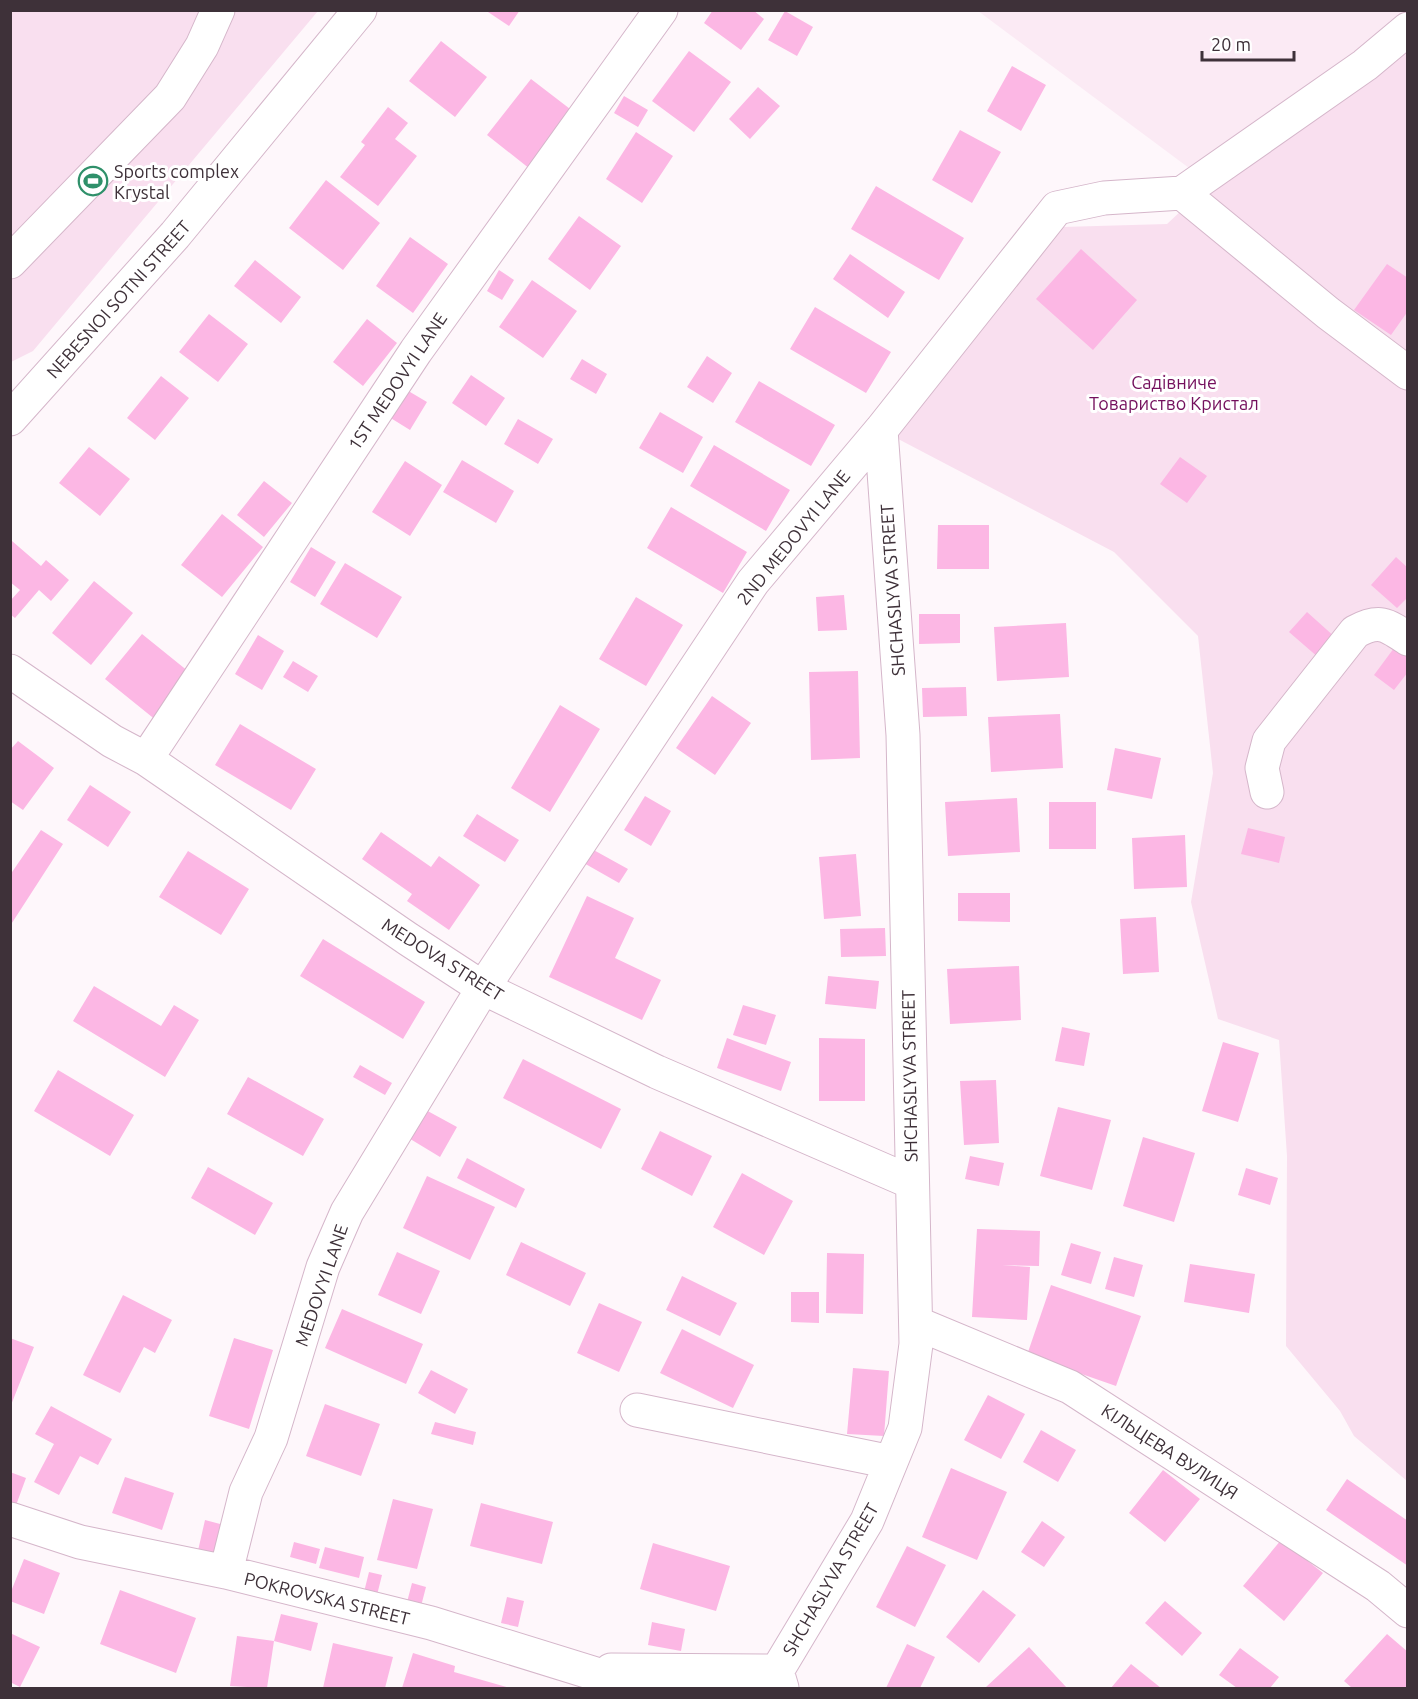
<svg xmlns="http://www.w3.org/2000/svg" width="1418" height="1699" viewBox="0 0 1418 1699" font-family="Ubuntu,sans-serif">
<style>
.built{fill:#fbeaf4}
.green{fill:#f9dfef}
.building{fill:#fcb7e4}
.lines{fill:none;stroke-linecap:round;stroke-linejoin:round}
.minor-casing{stroke:#d5b6ca;stroke-width:35}
.minor{stroke:#fff;stroke-width:33}
.labels{text-anchor:middle;dominant-baseline:central;stroke-width:6;stroke-linejoin:round;paint-order:stroke}
.poi-label{font-size:18px;fill:#3e3139;stroke:#fff;text-anchor:start}
.street-label{font-size:18px;fill:#3e3139;stroke:#fff}
.park-label{font-size:18px;fill:#74105d;stroke:#fff}
</style>
<rect width="100%" height="100%" fill="#fef7fb"/>
<path class="built" d="M1407 10 1408 17 1285 106 1189 168 978 11Z"/>
<path class="green" d="M11 11H318L33 351 11 362Z
M1407 47V1481L1354 1436 1340 1411 1286 1346 1287 1156 1279 1040 1218 1019 1191 902 1213 773 1198 636 1114 552 881 430 1062 227 1167 224 1197 196Z"/>
<path class="building" d="M485 10H520L509 26Z
M713 10H753L764 19 741 50 704 23Z
M785 11 813 27 797 56 768 40Z
M441 41 487 77 455 117 409 81Z
M689 51 731 82 694 132 652 101Z
M1012 66 1046 85 1021 131 987 111Z
M531 79 574 112 530 169 487 135Z
M758 87 780 106 750 139 729 119Z
M624 96 648 110 638 127 614 113Z
M388 107 408 123 395 139 417 156 378 206 340 177 365 145 361 142Z
M960 130 1001 152 972 203 932 180Z
M636 132 673 156 642 203 606 179Z
M326 180 380 223 343 270 289 228Z
M876 186 964 238 939 280 851 229Z
M579 216 621 246 590 290 548 259Z
M410 237 448 264 413 313 376 286Z
M1081 249 1137 300 1093 350 1036 299Z
M850 254 905 292 888 318 833 279Z
M255 260 301 297 281 323 234 286Z
M1387 264 1408 278V311L1391 335 1354 310Z
M499 270 514 280 502 300 487 291Z
M532 280 577 311 543 358 499 327Z
M815 307 891 352 866 393 790 349Z
M209 314 248 344 218 382 179 352Z
M367 319 397 343 363 386 333 362Z
M707 356 732 373 713 403 687 387Z
M582 359 607 374 596 394 570 379Z
M471 375 505 398 486 426 452 403Z
M161 376 189 398 155 440 127 418Z
M759 381 835 425 811 466 735 422Z
M405 389 427 402 410 430 389 417Z
M660 412 703 437 683 473 639 448Z
M518 419 553 439 538 464 504 444Z
M714 445 790 490 766 531 690 486Z
M89 447 130 479 100 516 59 483Z
M1180 457 1207 476 1187 503 1160 484Z
M462 460 514 491 496 523 443 492Z
M405 461 442 485 410 536 372 512Z
M264 481 292 503 264 537 237 515Z
M671 507 747 552 723 593 647 548Z
M222 514 263 547 222 597 181 565Z
M938 525H989V569H937Z
M12 541 41 566 46 560 69 580 51 601 39 590 15 618 10 614V601L20 590 10 582Z
M311 547 336 562 315 597 290 582Z
M1396 557 1408 568V597L1397 608 1371 585Z
M345 563 402 597 377 638 320 604Z
M94 581 133 613 91 665 52 633Z
M844 595 847 630 818 631 816 597Z
M636 597 683 625 646 686 599 659Z
M1307 612 1336 638 1319 658 1289 632Z
M919 614H960V643L919 644Z
M1066 623 1069 677 997 681 994 627Z
M142 634 194 676 157 721 105 679Z
M258 635 284 651 262 690 235 674Z
M1397 644 1408 653V672L1394 690 1374 675Z
M293 661 318 676 308 692 283 677Z
M858 671 860 758 811 760 809 672Z
M966 687 967 716 923 717 922 688Z
M712 696 751 723 715 775 676 748Z
M560 705 600 729 550 812 511 788Z
M1060 714 1063 768 991 772 988 717Z
M240 724 316 769 291 810 215 765Z
M18 741 54 768 23 810 10 801V750Z
M1115 748 1161 758 1152 799 1107 790Z
M90 785 131 812 108 847 67 820Z
M645 796 671 811 651 846 624 830Z
M1017 798 1020 852 948 856 945 802Z
M1049 802H1096V849H1049Z
M477 814 519 840 505 862 463 836Z
M1248 828 1285 837 1279 863 1241 854Z
M41 830 63 844 10 926V875Z
M381 832 431 867 439 856 480 885 449 930 407 901 412 894 362 859Z
M1185 835 1187 887 1134 889 1132 838Z
M590 848 628 869 619 883 582 862Z
M188 851 249 889 221 935 159 897Z
M856 854 861 916 824 919 819 857Z
M958 893H1010V922L958 921Z
M587 896 634 918 615 958 661 980 642 1020 549 977Z
M1156 917 1159 972 1123 974 1120 919Z
M885 928 886 956 841 957 840 929Z
M323 939 425 1002 403 1039 300 976Z
M1019 966 1021 1020 950 1024 947 969Z
M828 976 879 981 876 1009 825 1004Z
M94 986 161 1026 174 1005 199 1020 165 1077 73 1021Z
M743 1005 776 1015 766 1045 733 1035Z
M1062 1027 1090 1033 1084 1066 1055 1061Z
M727 1038 791 1062 781 1091 717 1068Z
M819 1038 865 1039V1101H819Z
M1223 1042 1259 1053 1238 1122 1202 1111Z
M523 1059 621 1109 601 1149 503 1098Z
M360 1065 392 1083 385 1095 353 1077Z
M58 1070 134 1115 110 1156 34 1111Z
M248 1077 324 1119 303 1156 227 1114Z
M996 1080 999 1143 964 1145 960 1081Z
M1058 1107 1111 1120 1092 1190 1040 1176Z
M424 1109 457 1127 440 1157 407 1137Z
M660 1131 712 1156 692 1196 641 1169Z
M1143 1137 1195 1153 1174 1222 1123 1206Z
M970 1156 1004 1163 999 1186 965 1179Z
M467 1158 525 1189 516 1208 457 1178Z
M208 1167 273 1203 255 1235 191 1198Z
M1246 1168 1278 1178 1270 1205 1238 1195Z
M742 1173 793 1201 764 1255 713 1227Z
M427 1176 495 1207 470 1260 403 1228Z
M977 1229 1040 1231 1039 1266 1002 1265 1030 1267 1027 1320 972 1317Z
M521 1242 586 1273 570 1306 506 1275Z
M1071 1243 1101 1252 1091 1284 1061 1275Z
M397 1252 440 1271 421 1314 378 1295Z
M827 1253 864 1254 863 1314 826 1313Z
M1114 1257 1143 1265 1134 1297 1105 1289Z
M1190 1264 1255 1274 1249 1313 1184 1302Z
M682 1276 737 1303 720 1336 666 1310Z
M1051 1285 1141 1316 1116 1386 1027 1355Z
M791 1292H819V1323L791 1322Z
M123 1295 172 1320 155 1353 144 1347 120 1393 83 1375Z
M599 1303 642 1322 619 1372 577 1353Z
M342 1309 423 1344 406 1384 325 1348Z
M682 1329 754 1365 733 1408 660 1373Z
M10 1338 34 1347 11 1405H10Z
M234 1338 273 1350 249 1429 209 1416Z
M853 1368 889 1371 884 1436 847 1434Z
M431 1370 468 1389 455 1414 418 1393Z
M988 1395 1025 1414 1001 1459 964 1440Z
M325 1404 380 1424 361 1476 306 1456Z
M51 1406 112 1439 98 1465 80 1456 59 1495 34 1482 54 1444 35 1434Z
M435 1422 476 1432 473 1445 431 1434Z
M1041 1430 1076 1450 1058 1482 1023 1462Z
M951 1468 1007 1492 977 1560 922 1537Z
M1163 1470 1200 1499 1165 1542 1129 1513Z
M10 1472 26 1478 15 1508 10 1506Z
M125 1477 174 1493 162 1530 112 1513Z
M1347 1479 1408 1521V1566L1326 1510Z
M393 1499 433 1509 417 1569 377 1560Z
M481 1503 553 1522 542 1564 470 1546Z
M205 1520 224 1525 216 1559 197 1555Z
M1042 1521 1065 1537 1044 1567 1021 1552Z
M1281 1540 1323 1573 1284 1621 1243 1586Z
M294 1542 320 1549 316 1564 290 1557Z
M653 1543 730 1566 716 1611 640 1589Z
M907 1546 946 1565 915 1627 876 1607Z
M325 1547 364 1557 359 1578 319 1568Z
M24 1559 60 1573 44 1614 10 1601V1594Z
M369 1572 382 1575 376 1599 363 1596Z
M412 1583 426 1587 420 1610 406 1606Z
M120 1590 196 1618 176 1673 100 1644Z
M983 1590 1016 1615 979 1663 946 1637Z
M507 1597 524 1601 518 1627 501 1623Z
M1165 1601 1202 1633 1182 1656 1145 1623Z
M281 1614 318 1623 311 1651 274 1641Z
M652 1622 685 1629 681 1651 648 1645Z
M10 1633 40 1647 20 1687 10 1682Z
M1387 1634 1408 1652V1688H1352L1344 1681Z
M237 1636 274 1641 267 1688 230 1686Z
M333 1643 393 1657 385 1688H323Z
M907 1644 935 1657 920 1688H886Z
M1029 1647 1067 1688H987L986 1687Z
M1240 1648 1279 1677 1270 1688H1237L1219 1675Z
M413 1653 455 1666 454 1672 510 1688H402Z
M1131 1664 1161 1688H1111Z"/>
<g class="lines">
<g class="minor-casing">
<path id="minor" d="M1182 193 1328 313 1408 373
M1182 193 1365 65 1408 29
M10 262 170 97 202 46 218 10
M10 419 175 235 360 10
M10 671 112 741 146 759 408 939 483 988 657 1072 911 1182
M146 759 416 351 661 10
M1267 792 1262 768 1269 741 1355 632C1379 619 1386 624 1408 639
M916 1323 1070 1387 1378 1586 1408 1611
M637 1410 891 1462
M10 1519 80 1542 226 1572 431 1623 641 1688
M226 1572 246 1492 271 1438 323 1267 347 1212 483 988 753 582 881 430 1057 208 1104 198 1182 193
M611 1670 777 1671
M782 1688 777 1671 867 1521 905 1428 916 1344 903 735 881 430"/>
</g>
<use href="#minor" class="minor"/>
</g>
<defs>
<g id="stadium-ring" transform="scale(1.5)"><circle r="9.5" fill="#fff" stroke="#2f906a" stroke-width="1.5"/><path d="M0-5a6.5 5 0 1 0 0 10a6.5 5 0 1 0 0-10ZM-3.5-1.8h7v3.6h-7Z" fill="#2f906a"/></g>
</defs>
<g fill-rule="evenodd">
<use href="#stadium-ring" x="93" y="181"/>
</g>
<g class="labels">
<g class="poi-label">
<text x="114" y="171">Sports complex<tspan x="114" dy="21">Krystal</tspan></text>
</g>
<g class="street-label">
<text transform="translate(118 299) rotate(-48)">NEBESNOI SOTNI STREET</text>
<text transform="translate(397 381) rotate(-56)">1ST MEDOVYI LANE</text>
<text transform="translate(793 537) rotate(-51)">2ND MEDOVYI LANE</text>
<text transform="translate(892 590) rotate(-94)">SHCHASLYVA STREET</text>
<text transform="translate(443 959) rotate(32)">MEDOVA STREET</text>
<text transform="translate(909 1076) rotate(-91)">SHCHASLYVA STREET</text>
<text transform="translate(321 1285) rotate(-71)">MEDOVYI LANE</text>
<text transform="translate(1170 1451) rotate(33)">КІЛЬЦЕВА ВУЛИЦЯ</text>
<text transform="translate(830 1579) rotate(-60)">SHCHASLYVA STREET</text>
<text transform="translate(327 1598) rotate(14)">POKROVSKA STREET</text>
</g>
<g class="park-label">
<text x="1174" y="382">Садівниче<tspan x="1174" dy="21">Товариство Кристал</tspan></text>
</g>
</g>
<rect width="1418" height="1699" fill="none" stroke="#3e3139" stroke-width="24"/>
<path d="M1202 51v9h92v-9" fill="none" stroke="#3e3139" stroke-width="3"/>
<text x="1211" y="51" font-size="18" fill="#3e3139" stroke="#ffffff" stroke-width="4.5" paint-order="stroke">20 m</text>
</svg>
